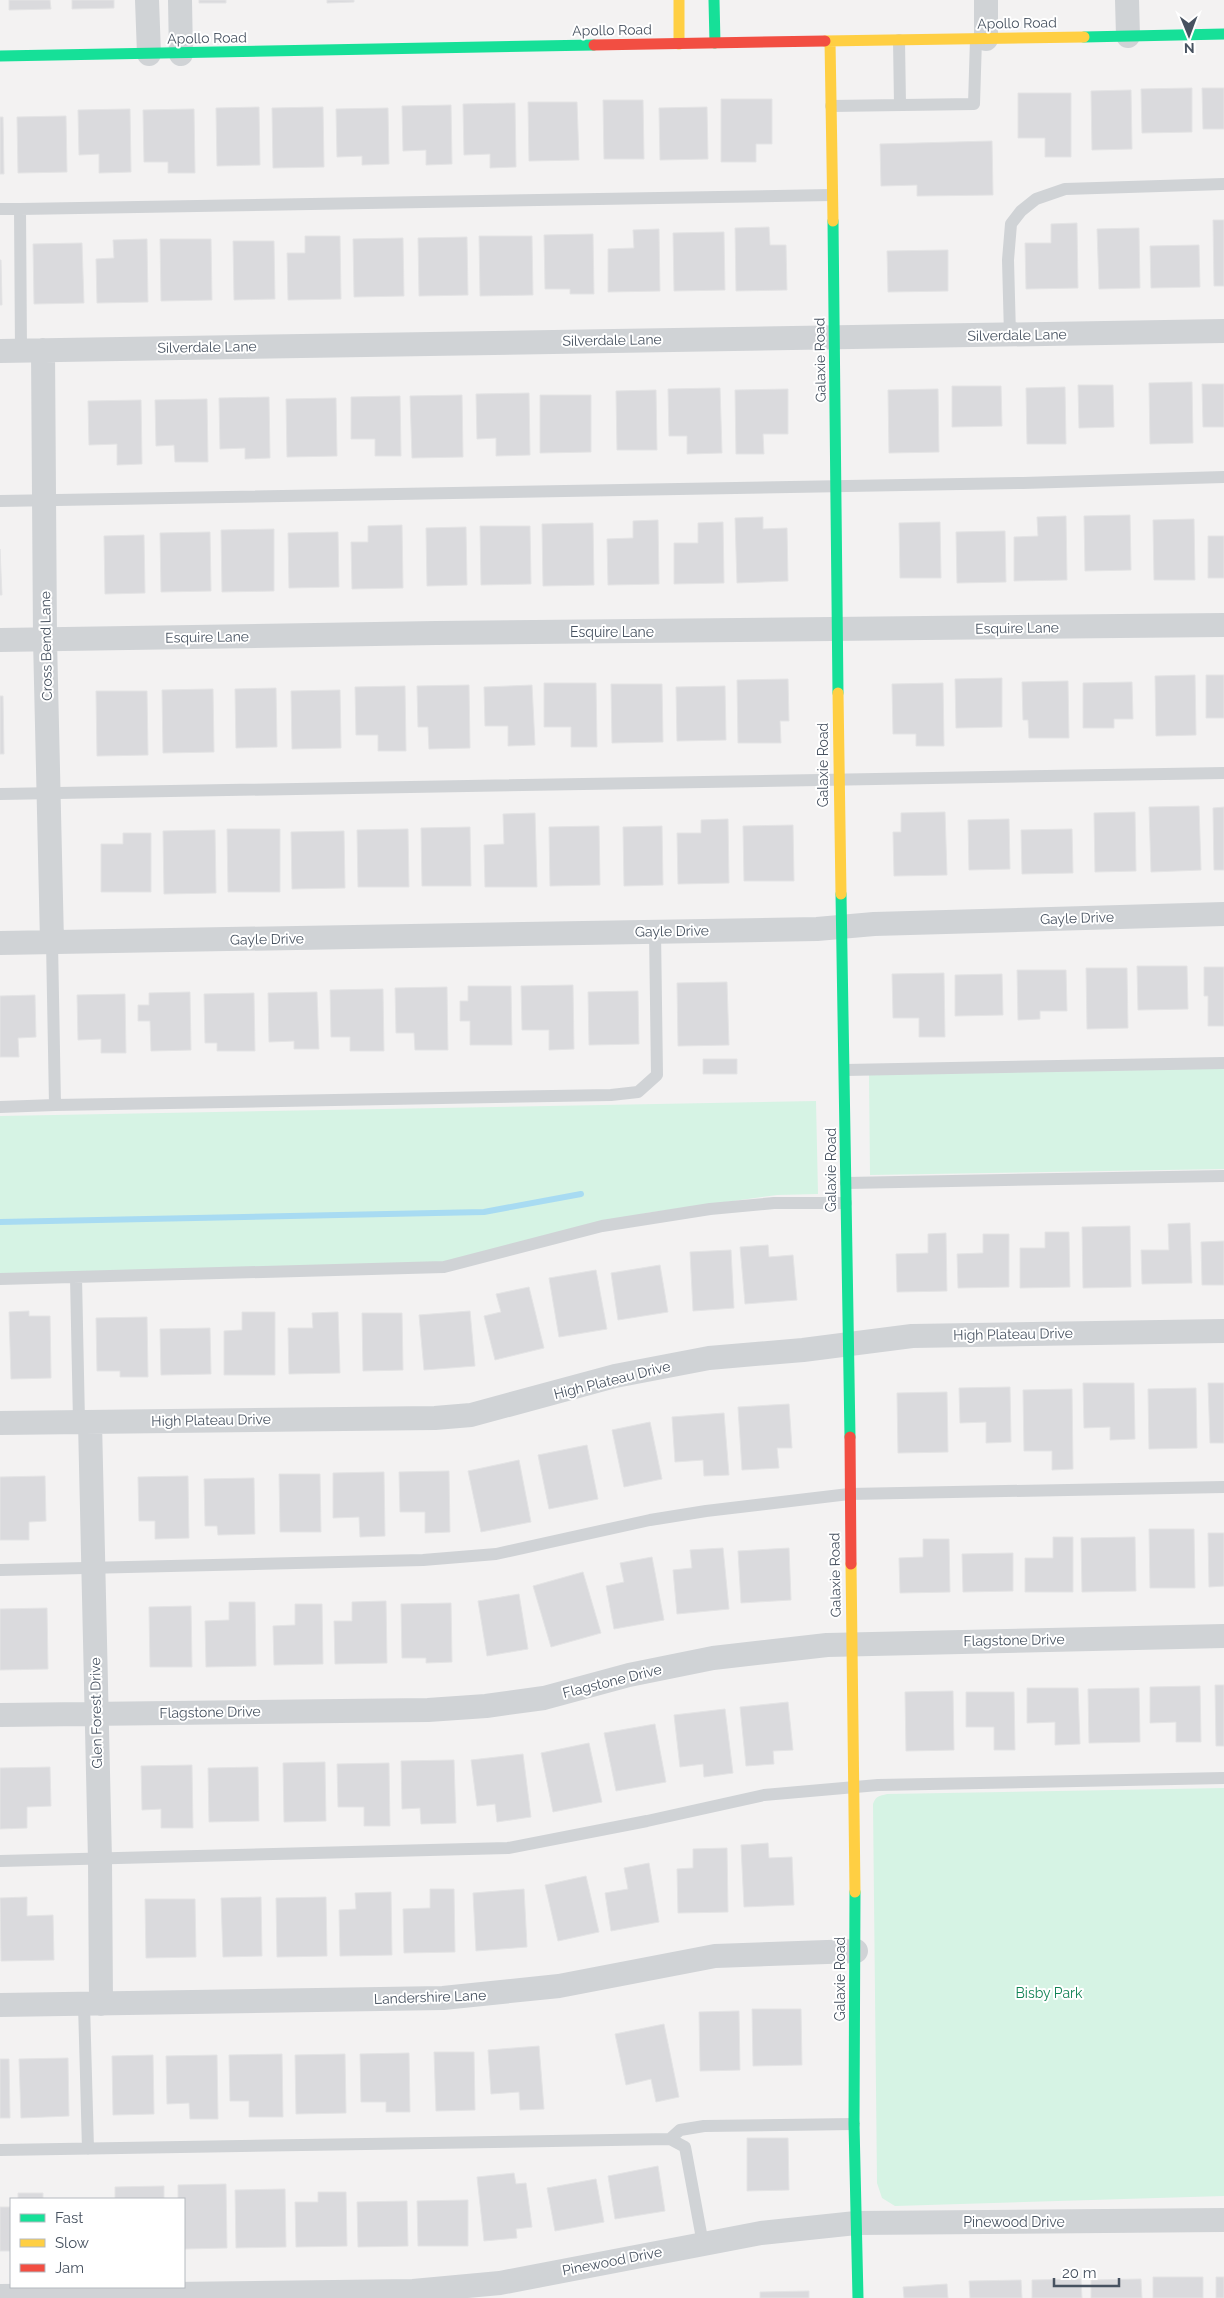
<svg xmlns="http://www.w3.org/2000/svg" width="1224" height="2298" viewBox="0 0 1224 2298" font-family="Raleway,sans-serif">
<style>
.green{fill:#d6f3e4}
.lines{fill:none;stroke-linecap:round;stroke-linejoin:round}
.stream{stroke:#a8dbf2;stroke-width:6}
.building{fill:#dadadd;stroke:#e4e4e5}
.lane{stroke:#d0d3d6;stroke-width:12}
.street{stroke:#d0d3d6;stroke-width:24}
.fast{stroke:#16e098;stroke-width:11}
.slow{stroke:#ffcf43;stroke-width:11}
.jam{stroke:#f24e42;stroke-width:11}
.labels{text-anchor:middle;dominant-baseline:central;stroke-width:4;stroke-linejoin:round;paint-order:stroke}
.street-label{font-size:14px;fill:#475260;stroke:#fff}
.park-label{font-size:14px;fill:#118355;stroke:#fff}
</style>
<rect width="100%" height="100%" fill="#f3f2f2"/>
<path class="green" d="M1224 1068V1169L870 1175 869 1074Z
M816 1101 818 1194 777 1195 646 1213 472 1261 0 1274V1116Z
M1224 1788V2196L895 2206 882 2198 877 2183 873 1804C876 1796 879 1796 887 1794Z"/>
<g class="lines">
<path class="stream" d="M0 1222 484 1212 581 1194"/>
</g>
<path class="building" d="M9 0H50L51 9 9 10Z
M72 0H114V8L72 9Z
M199 0H226V3H199Z
M327 0H354V2L327 3Z
M1192 88V132L1142 133 1141 89Z
M1202 88H1224V129H1203Z
M1131 90 1132 149 1092 150 1091 91Z
M1018 93H1071V157H1045V138H1018Z
M721 99H772V144H756V162H721Z
M603 100H643L644 159H604Z
M528 102H577L579 160 529 161Z
M515 103 516 167 490 168V154L464 155 463 104Z
M451 105 452 164 426 165V150L403 151 402 106Z
M259 107 260 165 217 166 216 108Z
M323 107 324 167 273 168 272 108Z
M707 107 708 159 660 160 659 108Z
M388 108 389 164 362 165V156L337 157 336 109Z
M130 109 131 172 99 173V154L79 155 78 110Z
M194 109 195 173H168V162H144L143 110Z
M66 116 67 172 18 173 17 117Z
M0 117H3L4 174H0Z
M992 141 993 195 917 196V185L881 186 880 144Z
M1213 220H1224V286H1214Z
M1077 223 1078 288 1026 289 1025 243H1051V224Z
M769 227 770 245H786L787 290 736 291 735 228Z
M1139 228 1140 288 1099 289 1097 229Z
M659 229 660 291 608 292V249L634 248 633 230Z
M724 232 725 290 674 291 673 233Z
M593 234 594 294H570V289H545L544 235Z
M305 236H340L341 299 288 300 287 253H305Z
M479 236H532L533 295 480 296Z
M467 237 468 295 419 296 418 238Z
M403 238 404 296 354 297 353 239Z
M147 239 148 302 97 303 96 259 114 258 113 240Z
M160 239H211L212 300 161 301Z
M233 241H274L275 299 234 300Z
M82 243 84 303 34 304 33 244Z
M1199 245 1200 287 1151 288 1150 246Z
M948 250V291L888 292 887 251Z
M0 260H1L2 305H0Z
M1192 382 1193 443 1150 444 1149 383Z
M1202 384H1224V427H1203Z
M1078 385H1113L1114 427 1079 428Z
M952 386H1001L1002 426 952 427Z
M1065 387 1066 444H1027L1026 388Z
M720 388 722 453 687 454V436H669L668 389Z
M788 389V434H763L764 454H736L735 390Z
M938 389 939 452 889 453 888 390Z
M656 390 657 450H617L616 391Z
M529 393 530 455 496 456V438L477 439 476 394Z
M462 395 463 457 412 458 410 396Z
M540 395H591V452L540 453Z
M400 396 401 456H375V439H351V397Z
M269 397 270 458 245 459V448L220 449 219 398Z
M336 398 337 456 287 457 286 399Z
M207 399 208 462H175L174 445 156 446 155 400Z
M141 400 142 464 117 465V444L89 445 88 401Z
M1130 515 1131 570 1085 571 1084 516Z
M1066 516 1067 580 1014 581V537L1038 536 1037 517Z
M763 517V529L787 528 788 581 737 583 735 518Z
M1194 519 1195 580H1154L1153 520Z
M658 520 659 584 608 585 607 539 633 538V521Z
M723 522 724 583 674 584V543H698V523Z
M940 522 941 578H900L899 523Z
M593 523 594 585 543 586 542 524Z
M402 525 403 588 352 589 351 542H368V526Z
M480 526H530L531 584 481 585Z
M466 527 467 585 427 586 426 528Z
M274 529V591L222 592 221 530Z
M1005 531 1006 582 957 583 956 532Z
M210 532 211 591 161 592 160 533Z
M338 532 339 587 289 588 288 533Z
M144 535 145 593 105 594 104 536Z
M1208 536H1224V578H1208Z
M0 549 2 595H0Z
M1195 675 1196 735 1156 736 1155 676Z
M1206 675H1224V718H1206Z
M1002 678V727L956 728 955 679Z
M788 679 789 721H780L781 743H738L737 680Z
M1068 681 1069 738H1029L1028 720H1023L1022 682Z
M1132 682 1133 719H1114V728H1083V683Z
M544 683H596L597 747H571V727H544Z
M943 683 944 746H916V734H893L892 684Z
M611 684H662L663 742 612 743Z
M469 685 470 748 429 749 428 727H418L417 686Z
M532 685 535 745 508 746V726H485L484 687Z
M405 686 406 751H378V735H356L355 687Z
M725 686 726 740 677 741 676 687Z
M276 688 277 747 236 748 235 689Z
M213 689 214 752 163 753 162 690Z
M340 690 341 748 292 749 291 691Z
M96 691H147L148 755 97 756Z
M0 696H3L4 754H0Z
M1199 806 1201 870 1151 872 1149 807Z
M1224 807V870H1214L1213 808Z
M945 812 947 875 894 876 893 832H901V813Z
M1135 812 1136 871 1095 872 1094 813Z
M535 813 537 887H485L484 845 504 844 503 814Z
M728 819 729 883 678 884 677 833H701V820Z
M1009 819 1010 869 969 870 968 820Z
M793 825 794 881H744L743 826Z
M599 826 600 885 550 886 549 827Z
M662 826 663 885 624 886 623 827Z
M470 827 471 886H422L421 828Z
M227 829H280V892H228Z
M408 829 409 887H358L357 830Z
M1072 829 1073 873 1022 874 1021 830Z
M215 830 216 893 164 894 163 831Z
M344 831 345 888 292 889 291 832Z
M123 833H151V892H101V844H123Z
M1137 966H1187L1188 1009 1138 1010Z
M1204 967H1224V1026H1208V996H1204Z
M1086 968H1127L1128 1028 1087 1029Z
M1017 970H1066L1067 1011H1040V1019L1018 1020Z
M944 973 945 1037H919V1018H893L892 974Z
M1002 974 1003 1015 955 1016V975Z
M727 982 729 1045 678 1046 677 983Z
M573 985 574 1049 549 1050V1030H522L521 986Z
M468 986H511L512 1045H470V1021H460V1001H468Z
M447 987 448 1050H415L414 1033H396L395 988Z
M383 989 384 1051H350V1037H331L330 990Z
M638 991 639 1044 589 1045 588 992Z
M190 992 191 1050 151 1051 150 1021H138V1005H149V993Z
M317 992 319 1049H294V1041L269 1042 268 993Z
M254 993 255 1051H217V1043H205L204 994Z
M125 994 126 1053H101V1039L78 1040 77 995Z
M35 995 36 1037 18 1038 19 1057H0V996Z
M703 1059H737V1074H703Z
M1190 1223 1192 1283 1142 1284 1141 1250H1169L1168 1224Z
M1130 1226 1131 1287 1083 1288 1082 1227Z
M1045 1232H1069L1070 1287 1020 1288V1248H1045Z
M946 1233 947 1291 897 1292 896 1254 928 1253V1234Z
M983 1234H1009V1287L958 1288 957 1254 983 1253Z
M1224 1241V1285H1202L1201 1242Z
M768 1245 769 1257 793 1255 797 1300 745 1304 740 1247Z
M731 1250 734 1308 693 1311 690 1252Z
M660 1265 668 1312 618 1320 611 1273Z
M596 1270 607 1329 559 1337 549 1278Z
M529 1287 544 1348 495 1360 484 1316 501 1312 496 1294Z
M29 1311V1316H50L51 1378 11 1379 9 1312Z
M470 1311 475 1366 424 1370 419 1315Z
M242 1312H275V1375H224V1331L242 1330Z
M338 1312 340 1373 289 1374 288 1328H313L312 1313Z
M362 1313H402L403 1370 363 1371Z
M147 1317 148 1377H120V1371H97L96 1318Z
M210 1328 211 1374 161 1375 160 1329Z
M1083 1383H1134L1135 1439 1110 1440V1427L1084 1428Z
M1208 1383H1224V1443H1210Z
M1010 1387 1011 1442 986 1443V1422L960 1423 959 1388Z
M1196 1388 1197 1448 1149 1449 1148 1389Z
M1072 1389 1073 1469 1052 1470V1451H1024L1023 1390Z
M947 1392 948 1452 898 1453 897 1393Z
M789 1404 792 1448H777L779 1468 742 1470 738 1407Z
M724 1413 729 1475 704 1476 703 1460 675 1462 672 1417Z
M650 1422 662 1479 624 1487 612 1430Z
M587 1445 598 1499 549 1509 538 1455Z
M519 1460 531 1522 481 1532 468 1471Z
M449 1471 450 1532 425 1533V1512H400L399 1472Z
M384 1472 385 1536 360 1537 359 1517 333 1518V1473Z
M279 1474H320L321 1532H280Z
M45 1476 46 1521 29 1522V1540H0V1477Z
M188 1476 189 1538 155 1539V1521H139L138 1477Z
M254 1478 255 1534 218 1535 217 1526H205L204 1479Z
M1149 1529H1194L1195 1588H1150Z
M1208 1533H1224V1586L1209 1587Z
M1053 1537H1073V1592H1025V1558H1053Z
M1135 1537 1136 1591 1082 1592 1081 1538Z
M923 1539H949L950 1592 900 1593 899 1558 923 1557Z
M723 1548 729 1609 677 1614 673 1570 692 1568 690 1550Z
M789 1548 791 1600 741 1603 738 1551Z
M1013 1553V1591L963 1592 962 1554Z
M652 1557 664 1620 614 1629 606 1586 624 1582 620 1563Z
M583 1572 601 1633 551 1647 533 1586Z
M519 1594 528 1649 487 1656 478 1601Z
M386 1601 387 1663 335 1664 334 1621H352V1602Z
M229 1602H255L256 1666 206 1667 205 1621 229 1620Z
M451 1603 452 1662 426 1663V1658H402L401 1604Z
M295 1604H322L323 1664 274 1665 273 1626 295 1625Z
M191 1606 192 1667H150L149 1607Z
M47 1608 48 1669 0 1670V1609Z
M1215 1685H1224V1746H1216Z
M1200 1686 1201 1742H1176V1722L1150 1723V1687Z
M1027 1688H1078L1080 1744 1055 1745V1722L1027 1723Z
M1139 1688 1140 1742 1089 1743 1088 1689Z
M953 1691 954 1750 906 1751 905 1692Z
M966 1692H1014L1015 1750H994V1727H966Z
M788 1702 793 1750 773 1751 774 1764 746 1766 740 1707Z
M725 1709 733 1773 704 1777 703 1764 680 1767 674 1715Z
M655 1724 666 1782 616 1791 604 1733Z
M589 1743 602 1802 553 1812 541 1753Z
M523 1754 531 1817 497 1822 495 1804 477 1806 471 1760Z
M454 1760 456 1823 421 1824 420 1808 402 1809 401 1761Z
M325 1762 326 1821 284 1822 283 1763Z
M389 1763 390 1826H364V1807H338L337 1764Z
M192 1765 193 1828H161V1809L142 1810 141 1766Z
M50 1767 51 1806 27 1807V1828L0 1829V1768Z
M258 1767 259 1821 209 1822 208 1768Z
M768 1843 769 1858 792 1857 794 1905 744 1907 741 1845Z
M727 1848 728 1912 678 1913 677 1869 693 1868V1849Z
M649 1863 659 1922 611 1931 605 1893 628 1889 624 1868Z
M586 1876 599 1932 558 1941 545 1885Z
M430 1889H454L455 1952 404 1953 403 1909 430 1908Z
M524 1889 527 1947 476 1951 473 1893Z
M391 1892 392 1955 340 1956 339 1910 356 1909 355 1893Z
M27 1897V1916L53 1915 54 1960 1 1961 0 1898Z
M261 1897 262 1956 223 1957 221 1898Z
M326 1897 327 1956 277 1957 276 1898Z
M145 1899H195L196 1957 146 1958Z
M752 2009H801L802 2065 753 2066Z
M739 2011 740 2070 700 2071 699 2012Z
M664 2024 679 2097 656 2102 651 2079 626 2085 615 2034Z
M539 2046 544 2109 520 2110 519 2092 491 2094 488 2050Z
M434 2052H474L475 2110 436 2111Z
M409 2053 410 2112H386V2102H361L360 2054Z
M282 2054 283 2117H249V2101H230L229 2055Z
M345 2054 346 2113 296 2114 295 2055Z
M153 2055 154 2114 113 2115 112 2056Z
M217 2055 218 2119H190L189 2103 167 2104 166 2056Z
M68 2058 69 2116 21 2118 19 2059Z
M0 2059H9L10 2118H0Z
M747 2138H788L789 2190 747 2191Z
M658 2166 665 2211 615 2219 608 2176Z
M514 2173 516 2184 526 2183 532 2227 516 2229 517 2238 484 2241 477 2177Z
M596 2179 604 2222 555 2231 547 2188Z
M226 2184 227 2248 184 2249V2199H178V2185Z
M164 2186V2199H115V2187Z
M285 2189 286 2247 236 2248 235 2190Z
M318 2192H346L347 2246 296 2247 295 2202H318Z
M18 2193H43V2199H18Z
M468 2200V2246H418L417 2201Z
M407 2201 408 2246 358 2247 357 2202Z
M0 2207H11V2251H0Z
M1153 2277H1203V2298H1153Z
M1216 2277H1224V2298H1216Z
M1081 2279 1082 2298H1032V2280Z
M1141 2279 1142 2298H1091V2280Z
M1021 2280 1022 2298H970L969 2281Z
M947 2284 948 2298H904L903 2287Z
M809 2291V2298H760V2292Z"/>
<g class="lines">
<path class="lane" d="M899 40 900 105
M831 106 974 104 976 39
M0 209H20
M1010 335 1008 260 1011 224 1021 211 1036 199 1065 189 1224 184
M21 350 20 209 832 195
M0 501 1023 483 1224 477
M0 794 1224 773
M52 942 55 1105 611 1095 638 1092 657 1075 655 931
M845 1070 1224 1063
M0 1107 55 1105
M846 1183 1224 1176
M76 1277 79 1422
M0 1279 444 1267 602 1226 710 1209 774 1203H846
M0 1570 423 1560 496 1554 650 1520 706 1511 849 1494 1224 1487
M0 1861 508 1848 647 1821 764 1795 878 1785 1224 1778
M84 2004 88 2149
M670 2139 680 2130 704 2126 854 2124
M0 2150 670 2139 685 2147 703 2244"/>
<path class="street" d="M147 0 149 54
M180 0 181 54
M986 0V39
M1127 0 1128 36
M43 350 45 639 52 942
M0 351 1224 331
M0 640 436 633 1224 625
M0 943 817 929 874 924 1224 914
M90 1422 100 1860 101 2004
M0 1423 435 1418 471 1415 615 1376 709 1358 803 1350 912 1336 1224 1331
M0 1715 428 1710 486 1706 544 1698 629 1675 713 1658 827 1645 1224 1636
M0 2005 443 1998 559 1986 715 1956 856 1951
M0 2296 413 2291 500 2283 761 2233 856 2223 1224 2220"/>
<path class="fast" d="M714 0 715 43
M1084 37 1224 34
M0 56 594 45
M833 221 838 693
M841 894 850 1437
M855 1892 854 2124 858 2298"/>
<path class="slow" d="M679 0V44
M825 41 1084 37
M830 41 833 221
M838 693 841 894
M851 1564 855 1892"/>
<path class="jam" d="M594 45 825 41
M850 1437 851 1564"/>
</g>
<g class="labels">
<g class="street-label">
<text transform="translate(1017 23) rotate(-1)">Apollo Road</text>
<text transform="translate(612 30) rotate(-1)">Apollo Road</text>
<text transform="translate(207 38) rotate(-1)">Apollo Road</text>
<text transform="translate(1017 335) rotate(-1)">Silverdale Lane</text>
<text transform="translate(612 340) rotate(-1)">Silverdale Lane</text>
<text transform="translate(207 347) rotate(-1)">Silverdale Lane</text>
<text transform="translate(820 360) rotate(-91)">Galaxie Road</text>
<text transform="translate(1017 628) rotate(-1)">Esquire Lane</text>
<text x="612" y="632">Esquire Lane</text>
<text transform="translate(207 637) rotate(-1)">Esquire Lane</text>
<text transform="translate(46 646) rotate(-91)">Cross Bend Lane</text>
<text transform="translate(823 765) rotate(-90)">Galaxie Road</text>
<text transform="translate(1077 918) rotate(-2)">Gayle Drive</text>
<text transform="translate(672 931) rotate(-1)">Gayle Drive</text>
<text transform="translate(267 939) rotate(-1)">Gayle Drive</text>
<text transform="translate(831 1170) rotate(-90)">Galaxie Road</text>
<text transform="translate(1013 1334) rotate(-1)">High Plateau Drive</text>
<text transform="translate(612 1380) rotate(-14)">High Plateau Drive</text>
<text transform="translate(211 1420) rotate(-1)">High Plateau Drive</text>
<text transform="translate(835 1575) rotate(-91)">Galaxie Road</text>
<text transform="translate(1014 1640) rotate(-1)">Flagstone Drive</text>
<text transform="translate(612 1681) rotate(-14)">Flagstone Drive</text>
<text transform="translate(210 1712) rotate(-1)">Flagstone Drive</text>
<text transform="translate(96 1713) rotate(-91)">Glen Forest Drive</text>
<text transform="translate(840 1979) rotate(-90)">Galaxie Road</text>
<text transform="translate(430 1997) rotate(-2)">Landershire Lane</text>
<text x="1014" y="2222">Pinewood Drive</text>
<text transform="translate(612 2261) rotate(-11)">Pinewood Drive</text>
</g>
<g class="park-label">
<text x="1049" y="1993">Bisby Park</text>
</g>
</g>
<rect x="10" y="2198" width="175" height="90" fill="#ffffff" stroke="#b5babf"/>
<rect x="20" y="2214" width="25" height="8" fill="#16e098" stroke="#b5babf"/>
<text x="55" y="2223" font-size="15" fill="#475260">Fast</text>
<rect x="20" y="2239" width="25" height="8" fill="#ffcf43" stroke="#b5babf"/>
<text x="55" y="2248" font-size="15" fill="#475260">Slow</text>
<rect x="20" y="2264" width="25" height="8" fill="#f24e42" stroke="#b5babf"/>
<text x="55" y="2273" font-size="15" fill="#475260">Jam</text>
<g transform="translate(1189 35) rotate(179)" stroke="#ffffff" stroke-width="4" paint-order="stroke">
<path d="M0-4L9 19L0 12L-9 19Z" fill="#475260"/>
<text y="-8" font-size="14" font-weight="bold" text-anchor="middle" fill="#475260">N</text>
</g>
<path d="M1054 2278v8h65v-8" fill="none" stroke="#475260" stroke-width="2.5"/>
<text x="1062" y="2278" font-size="15" fill="#475260" stroke="#ffffff" stroke-width="4" paint-order="stroke">20 m</text>
</svg>
